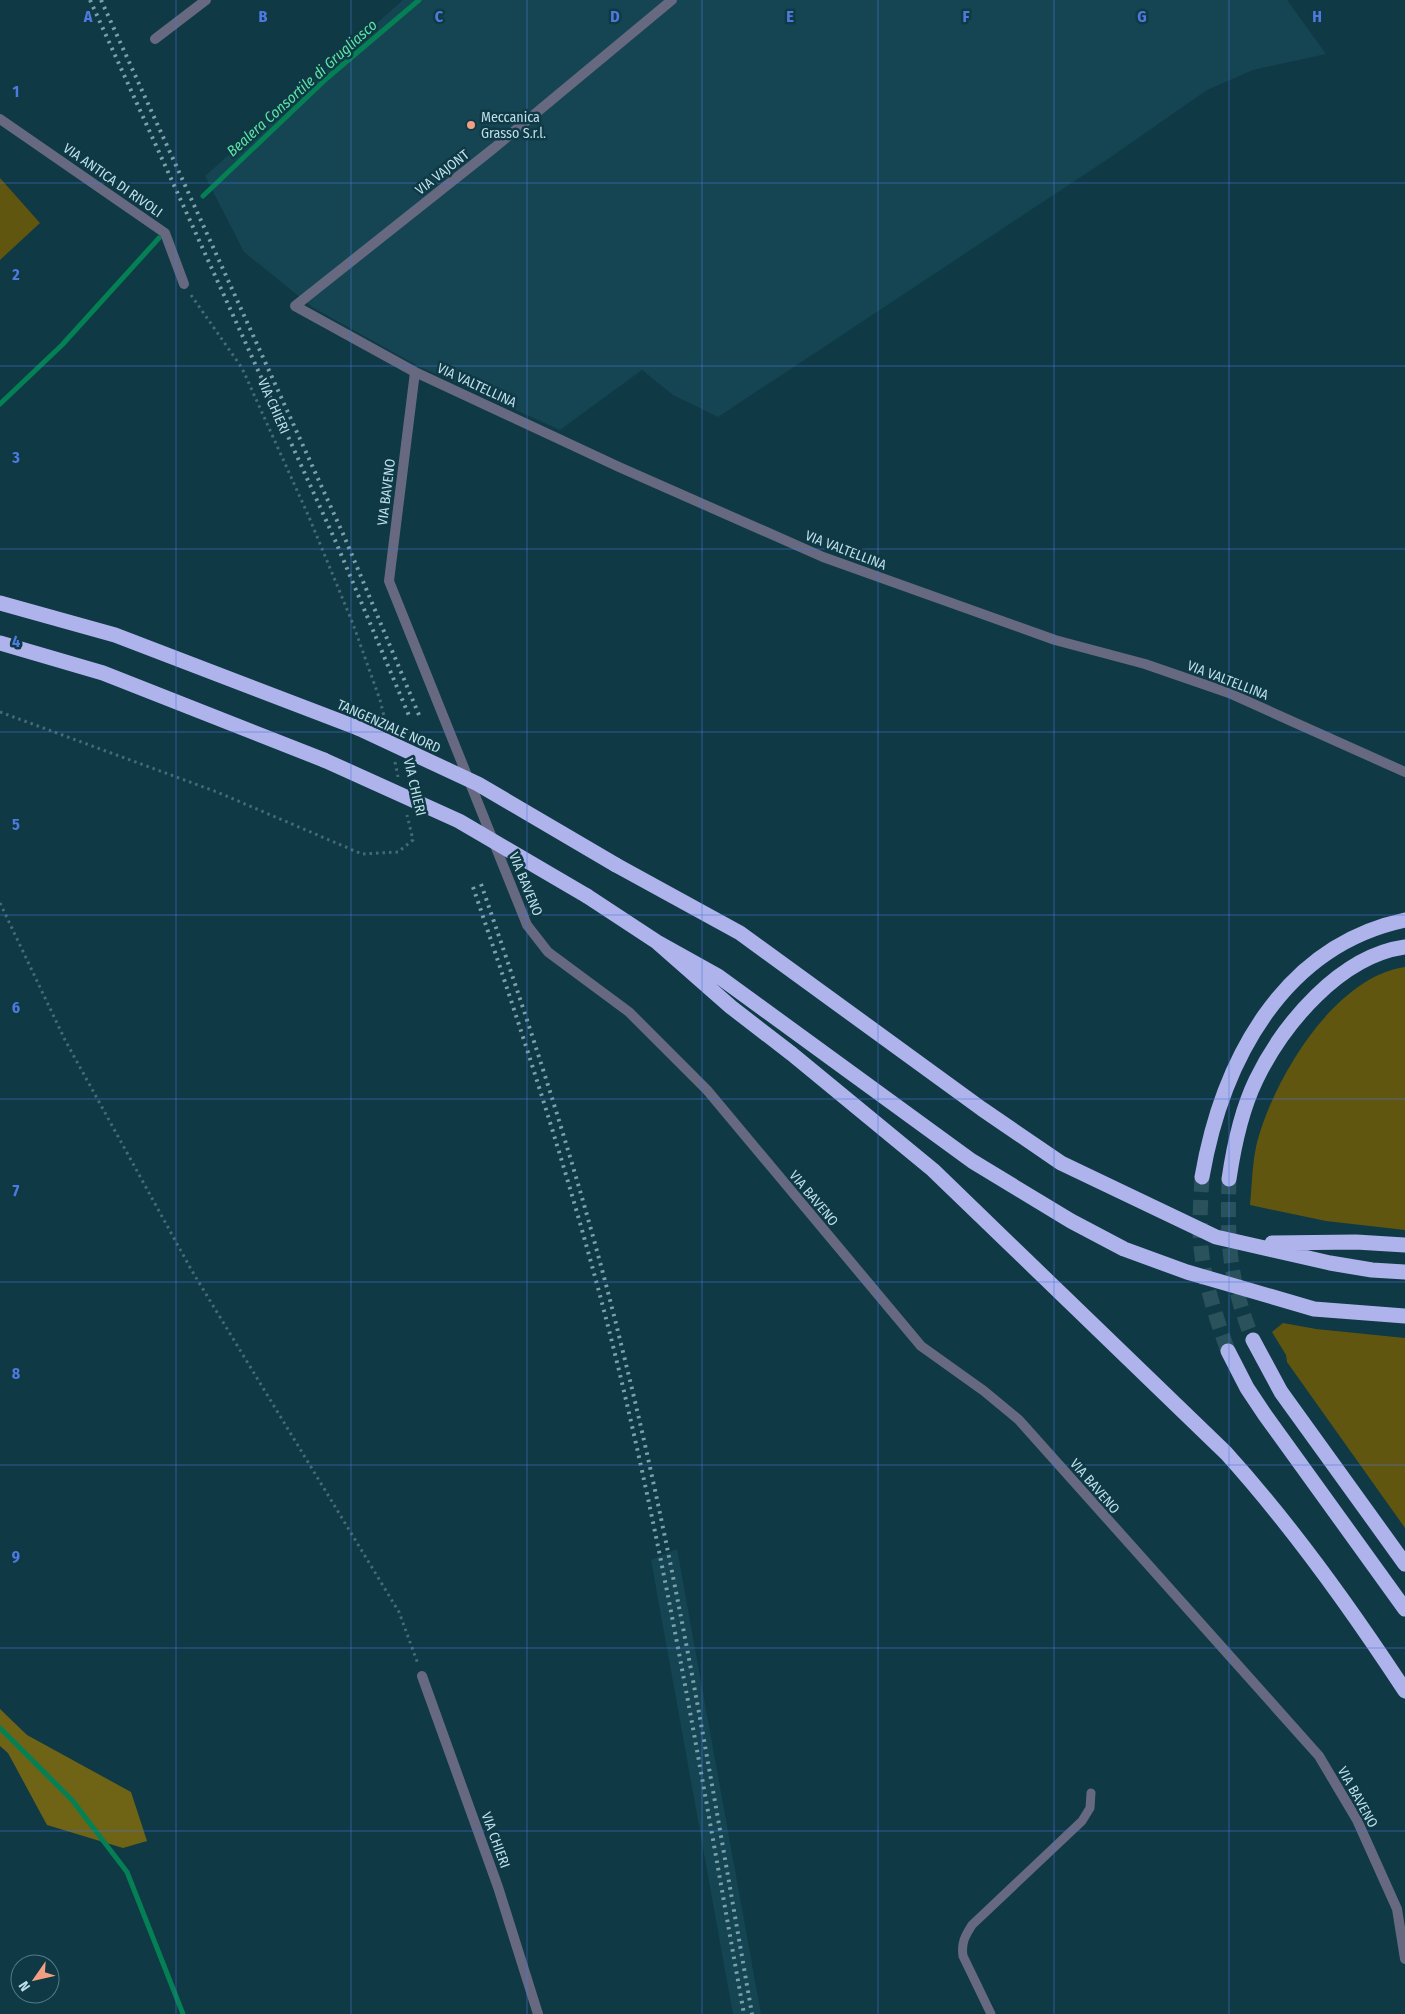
<svg xmlns="http://www.w3.org/2000/svg" width="1405" height="2014" viewBox="0 0 1405 2014" font-family="'Fira Sans Condensed',sans-serif">
<style>
.built{fill:#154552}
.green{fill:#61560f}
.forest{fill:#6f6416}
.lines{fill:none;stroke-linecap:round;stroke-linejoin:round}
.stream{stroke:#048054;stroke-width:5}
.highway-tunnel{stroke:#29525d;stroke-width:15;stroke-dasharray:15 8;stroke-linecap:butt}
.path{stroke:#446b77;stroke-width:3;stroke-dasharray:2.5 4;stroke-linecap:butt}
.lane{stroke:#676981;stroke-width:9}
.street{stroke:#676981;stroke-width:10}
.highway{stroke:#aeb3ec;stroke-width:15}
.rail{stroke:#7aa0ab;stroke-width:4;stroke-dasharray:2.5 5;stroke-linecap:butt}
.highway-bridge{stroke:#aeb3ec;stroke-width:15}
.grid{fill:none;stroke:#4d7ade;stroke-width:1;stroke-opacity:0.55}
.poi-dot{fill:#f39f82;stroke:#0f3944;stroke-width:2}
.labels{text-anchor:middle;stroke-width:5;stroke-linejoin:round;paint-order:stroke}
.poi-label{font-size:14px;fill:#bcdfeb;stroke:#0f3944;text-anchor:start}
.street-label{font-size:14px;fill:#bcdfeb;stroke:#0f3944}
.water-label{font-size:15px;font-style:italic;fill:#5de3a5;stroke:#0f3944}
.grid-label{font-size:16px;text-anchor:middle;font-weight:bold;fill:#4d7ade;stroke:#0f3944;stroke-width:5;stroke-linejoin:round;paint-order:stroke}
</style>
<rect width="100%" height="100%" fill="#0f3944"/>
<path class="built" d="M403,0H1287L1326,54L1253,70L1207,90L1108,159L718,417L673,395L642,370L560,430L418,366L312,307L244,252L205,176Z
M677,1549L761,2014H733L651,1560Z"/>
<path class="green" d="M0,178L40,223L0,260Z
M1405,967V1230L1326,1221L1250,1205C1252,1186 1252,1166 1256,1147C1271,1083 1333,977 1405,967Z
M1283,1323L1316,1329L1405,1338V1528L1287,1362L1286,1355L1272,1332Z"/>
<path class="forest" d="M0,1709L27,1735L131,1792L147,1841L123,1848L47,1825L8,1753L0,1746Z"/>
<g class="lines">
<path class="stream" d="M203,196L326,79L419,0
M0,404L62,345L159,238
M0,1728L72,1800L127,1872L183,2014"/>
<path class="highway-tunnel" d="M1202,1177C1201,1194 1200,1211 1200,1227C1200,1270 1214,1312 1228,1351
M1229,1179C1227,1242 1229,1281 1253,1340"/>
<path class="path" d="M191,295L242,368L309,517L353,624L380,700L386,724
M0,712L217,792L362,854L398,852L413,840L407,815
M395,762L398,777
M0,903L65,1040L192,1271L399,1612L418,1664"/>
<path class="lane" d="M991,2014L963,1956C961,1943 965,1936 972,1925L1082,1821L1090,1808L1091,1793"/>
<path class="street" d="M672,0L494,148L295,306L415,372L619,467L823,557L1055,640L1145,664L1229,693L1405,772
M155,39L206,0
M0,119L165,233L184,284
M415,372L389,581L527,925L548,952L629,1012L707,1090L921,1346L984,1391L1019,1420L1319,1756L1357,1820L1397,1909L1405,1959
M422,1676L498,1887L538,2014"/>
<path class="highway" d="M0,603L115,635L358,728
M0,643L103,673L324,760
M616,865L740,933L982,1109L1061,1163L1216,1237L1330,1263L1372,1270L1405,1272
M587,896L657,942L718,976L972,1161L1071,1221L1124,1249L1187,1272L1314,1309L1405,1316
M657,942L731,1007L792,1054L933,1170L1226,1453C1293,1527 1350,1607 1405,1691
M1202,1177C1222,1062 1282,946 1405,920
M1229,1179C1234,1145 1241,1111 1256,1080C1283,1024 1340,956 1405,947
M1272,1243L1356,1242L1405,1245
M1253,1340L1281,1392L1405,1564
M1228,1351L1247,1388L1265,1415L1405,1609"/>
<path class="rail" d="M90,0L335,540L410,718
M101,0L344,536L419,715
M481,884C534,1037 584,1191 622,1348C677,1568 713,1792 752,2014
M473,887C525,1040 575,1193 614,1350C668,1569 704,1792 744,2014"/>
<path class="highway-bridge" d="M358,728L478,784L616,865
M324,760L459,821L587,896"/>
</g>
<path class="grid" d="M176,0V2014M351,0V2014M527,0V2014M702,0V2014M878,0V2014M1054,0V2014M1229,0V2014M0,183H1405M0,366H1405M0,549H1405M0,732H1405M0,915H1405M0,1099H1405M0,1282H1405M0,1465H1405M0,1648H1405M0,1831H1405"/>
<circle class="poi-dot" cx="471" cy="125" r="5"/>
<g class="labels">
<g class="poi-label">
<text x="481" y="122">Meccanica<tspan x="481" dy="16">Grasso S.r.l.</tspan></text>
</g>
<g class="street-label">
<text transform="translate(442 172) rotate(-38)" y="5">VIA VAJONT</text>
<text transform="translate(113 180) rotate(35)" y="5">VIA ANTICA DI RIVOLI</text>
<text transform="translate(477 385) rotate(25)" y="5">VIA VALTELLINA</text>
<text transform="translate(274 406) rotate(66)" y="5">VIA CHIERI</text>
<text transform="translate(386 492) rotate(-83)" y="5">VIA BAVENO</text>
<text transform="translate(846 550) rotate(21)" y="5">VIA VALTELLINA</text>
<text transform="translate(1228 680) rotate(21)" y="5">VIA VALTELLINA</text>
<text transform="translate(389 726) rotate(24)" y="5">TANGENZIALE NORD</text>
<text transform="translate(415 787) rotate(77)" y="5">VIA CHIERI</text>
<text transform="translate(526 884) rotate(68)" y="5">VIA BAVENO</text>
<text transform="translate(814 1198) rotate(50)" y="5">VIA BAVENO</text>
<text transform="translate(1095 1486) rotate(49)" y="5">VIA BAVENO</text>
<text transform="translate(1358 1797) rotate(61)" y="5">VIA BAVENO</text>
<text transform="translate(496 1840) rotate(70)" y="5">VIA CHIERI</text>
</g>
<g class="water-label">
<text transform="translate(302 88) rotate(-42)" y="5">Bealera Consortile di Grugliasco</text>
</g>
</g>
<g class="grid-label">
<text x="88" y="22">A</text>
<text x="263" y="22">B</text>
<text x="439" y="22">C</text>
<text x="615" y="22">D</text>
<text x="790" y="22">E</text>
<text x="966" y="22">F</text>
<text x="1142" y="22">G</text>
<text x="1317" y="22">H</text>
<text x="16" y="97">1</text>
<text x="16" y="280">2</text>
<text x="16" y="463">3</text>
<text x="16" y="647">4</text>
<text x="16" y="830">5</text>
<text x="16" y="1013">6</text>
<text x="16" y="1196">7</text>
<text x="16" y="1379">8</text>
<text x="16" y="1562">9</text>
</g>
<g transform="translate(35 1979) rotate(236)"><circle r="24" fill="#0f3944" stroke="#547b87"/>
<path d="M0-4L9 19L0 12L-9 19Z" fill="#f39f82"/>
<text y="-8" font-size="14" font-weight="bold" text-anchor="middle" fill="#bcdfeb">N</text>
</g>
</svg>
